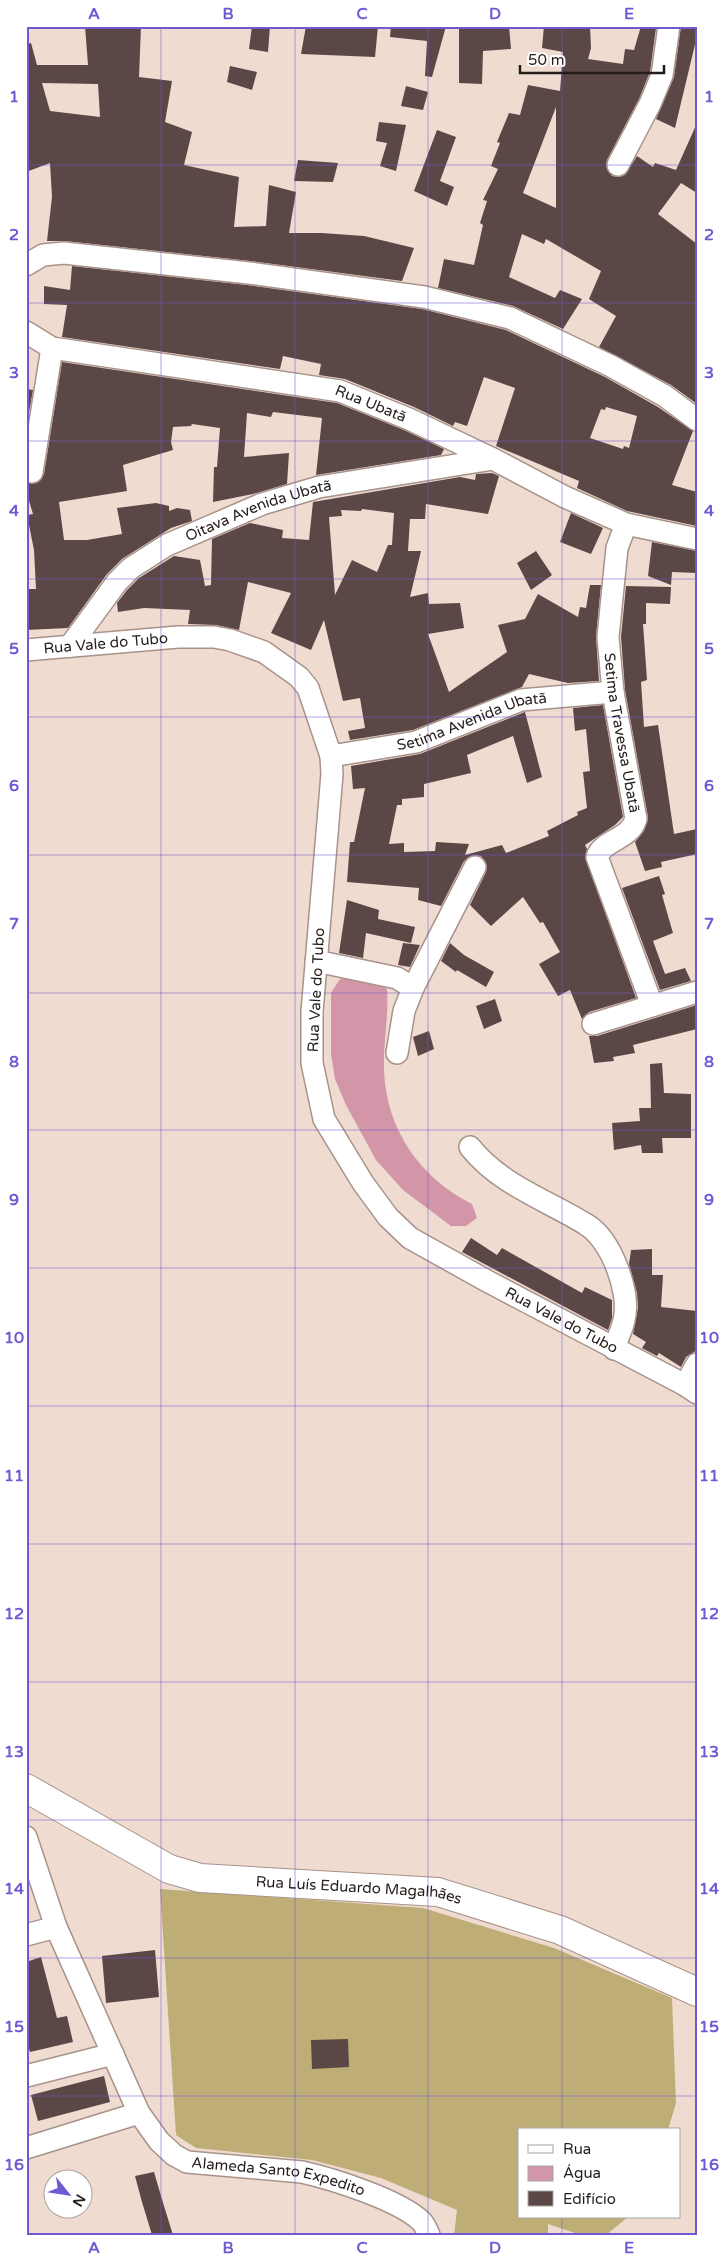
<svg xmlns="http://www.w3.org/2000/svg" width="723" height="2261" viewBox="0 0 723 2261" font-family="'Varela Round',sans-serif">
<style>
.forest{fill:#beae76}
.water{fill:#d296a8}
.building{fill:#5b4746;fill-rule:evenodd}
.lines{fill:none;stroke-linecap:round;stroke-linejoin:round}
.street-casing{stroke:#a7938a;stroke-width:24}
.secondary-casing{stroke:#a7938a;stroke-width:30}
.street{stroke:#fff;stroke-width:21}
.secondary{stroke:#fff;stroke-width:28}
.grid{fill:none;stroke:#7159d3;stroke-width:1;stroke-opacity:0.55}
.labels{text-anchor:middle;stroke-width:5;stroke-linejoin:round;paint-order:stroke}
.street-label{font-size:15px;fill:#251d1a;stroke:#fff}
.neatline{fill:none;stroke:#7159d3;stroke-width:2}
.grid-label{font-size:16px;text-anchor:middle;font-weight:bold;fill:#7159d3}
</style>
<rect width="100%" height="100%" fill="#f0dbd1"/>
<path class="forest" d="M160,1889L423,1908L554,1948L672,1998L676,2103L668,2130H519V2217H628L606,2235H581L548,2224V2235H454L457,2210L381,2178L312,2160L196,2148L176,2135Z"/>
<path class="water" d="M359,975L377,982L387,989C389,1016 383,1043 384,1070C386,1129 420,1178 472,1204L477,1218L466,1226H451L403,1190L376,1160L346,1105L335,1079L331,1054V993L340,979Z"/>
<path class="building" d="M85,26H141L139,77L172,81L165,122L192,132L184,165L239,177L234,227L266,226L269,185L296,192L289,233H322L364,236L414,248L402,281L250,261L65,241H47L52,197L50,163L26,172V44L31,43L37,65H88ZM42,83L98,84L100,117L50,111Z
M252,26H270L268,52L249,49Z
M306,26H378L375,57L301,54Z
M391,26H446L432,77L425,76L427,41L390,37Z
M459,26H509L511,49L483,51L482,84L459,83Z
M544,26H590L591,48L588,59L623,64L625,49L634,50L641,26L656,28L650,72L639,99L607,160L606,166L612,176L619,177L625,175L637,156L653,167L655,163L676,170L697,123V193L681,183L658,214L697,244V404L671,385L599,347L616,316L589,299L601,271L546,239L544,244L522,234L509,277L555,298L560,290L582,299L563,329L513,306L438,288L444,259L474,265L483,225L480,223L487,201L483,200L498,169L491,166L500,143L497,142L509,113L520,115L528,85L560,91L563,52L542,48ZM556,107V208L523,193Z
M681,26H697V36L675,128L656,119L674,77Z
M230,66L257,72L252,90L227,82Z
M406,86L428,92L423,110L401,106Z
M379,122L406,125L396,171L380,166L387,143L376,141Z
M437,130L456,137L440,181L454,187L447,206L414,191Z
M298,160L338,163L333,182L294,181Z
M72,266L247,285L422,309L506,330L605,377L658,407L693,431L672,485L697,492V526L627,511L577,488L579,481L496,446L515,388L484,377L467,426L455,422L453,426L414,407L345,379L319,375L321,364L283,356L280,369L62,337L67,305L44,304V286L70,290ZM606,407L637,416L629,448L624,446L623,449L590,438L601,409L605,410Z
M62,362L337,403L404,430L444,449L441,455L316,475L322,418L273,412L271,417L247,413L244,457L289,453L287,484L253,494L213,502L214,467H217L220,428L192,424L191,426L173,427L171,442L173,450L123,465L127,491L59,502L64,540H87L122,534L117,508L156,503L169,506V511L177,508L190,510L192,521L171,528L122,559L107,574L68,628L26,630V589H36L34,550L27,515L33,514L26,491V483H37L44,474Z
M26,389L33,390L26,429Z
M492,473L499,476L488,514L426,504L425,519H410L408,551H421L410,597L428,593L429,604L460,603L464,628L428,634L449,692L507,652L498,625L525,619L538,594L578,617L580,607L586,608L590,585H601L596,636L599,681L568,683L529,674L522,687L413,730L350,740L348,731L365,728L360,698L343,701L324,620L311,650L271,633L291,593L248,582L239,630L216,625L188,624L190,610L144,608L118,612L117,603L127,590L139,578L174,556L200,560L205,586L211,585L212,539L250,523L283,530L282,538L309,540L313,502L460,477L475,480L476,474ZM362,509L394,513L392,545H388L377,572L352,560L335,595L329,517L342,516L341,510L361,511Z
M571,513L603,528L591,554L560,542Z
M652,542L697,551V573L672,572L671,585L648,576Z
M536,551L552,575L531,590L517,563Z
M626,586L671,587L670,604L646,603V624H643L647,680L641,682L644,727L658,725L674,834L697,829V854L661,862L662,867L645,871L635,842L644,831L648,817L625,690L621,637Z
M603,705L623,817L615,825L585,845L587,849L585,857L636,998L589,1012L582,1019L570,990L558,996L539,964L560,952L543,922L540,923L523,897L491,926L470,905L486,872L487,866L481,856L474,855L464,861L441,906L418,900L419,888L347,882L350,842H354L365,788L353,789L351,766L420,754L525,712L542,777L527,783L513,736L467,755L471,773L424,784V797L402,799V805H397L389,844L404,843V852L435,851L436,842L469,844L465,855L502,845L506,853L549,836L547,831L578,815L577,812L587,808L583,772L590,771L586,729L575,731L573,708Z
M659,876L665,894L662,895L673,933L653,941L665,974L685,968L691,981L660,990L622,888Z
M347,900L379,910L378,919L415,927L411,943L366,933L363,958L339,953Z
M403,943L420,945L410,967L398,965Z
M450,943L464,955L494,972L486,987L457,970L456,972L441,961Z
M495,999L502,1021L484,1029L476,1006Z
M697,1005V1029L633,1045L635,1053L613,1057L614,1061L594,1063L589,1036H597Z
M429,1031L434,1049L418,1056L413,1037Z
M662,1063L664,1093L691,1094V1138H662L663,1153H642L641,1145L614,1150L612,1123L640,1121L639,1108H651L650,1064Z
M471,1238L497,1255L502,1248L582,1293L585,1287L612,1300V1318L608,1330L462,1252Z
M652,1249V1275H663L661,1307L697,1311V1350L686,1357L681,1367L659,1353L657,1356L642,1348L646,1342L633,1334L638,1308L637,1293L629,1264L631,1250Z
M155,1950L159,1997L106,2003L102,1956Z
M41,1957L57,2018L67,2016L73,2042L30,2052L26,2039V1962Z
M348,2039L349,2067L312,2069L311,2040Z
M104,2076L110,2102L38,2121L31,2095Z
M154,2172L164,2206L173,2235H152L142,2202L135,2176Z"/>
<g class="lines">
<defs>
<g id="street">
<path d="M618,165L650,104L662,75L669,26"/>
<path d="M26,265L43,255L64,253L249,273L424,297L510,318L611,366L665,396L697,420"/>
<path id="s1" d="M26,332L52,348L340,391L409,419L493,459L565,497L626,524L697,539"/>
<path d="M32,472L52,348"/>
<path id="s2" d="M626,524L617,548L608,637L613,692L636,819C630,840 602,840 597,857L652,1005"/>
<path id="s3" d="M70,646L117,582L131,568L167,545L262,504L319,487L493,459"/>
<path id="s4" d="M26,650L178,637H214L230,640L264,652L299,677L308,688L331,756L332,774L312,1012V1063L324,1119L363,1183L388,1217L410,1238L487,1281L685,1385L697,1393"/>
<path id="s5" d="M331,756L416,742L521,700L613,692"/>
<path d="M316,961L397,978L413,988"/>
<path d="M593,1024L697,992"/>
<path d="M397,1053L404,1011L413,988L475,867"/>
<path d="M470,1147C500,1185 547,1200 587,1225C611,1240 631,1292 624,1320C622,1330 617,1339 614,1349"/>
<path d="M685,1385L697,1364"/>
<path id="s6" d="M26,1837L56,1927L139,2113L159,2141L174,2155L187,2162L302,2172C333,2179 399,2200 421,2221C425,2225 427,2230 429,2235"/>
<path d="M26,1935L56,1927"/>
<path d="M26,2076L113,2054"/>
<path d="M26,2148L139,2113"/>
</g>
<g id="secondary">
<path id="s7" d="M26,1788L169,1869L200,1878L438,1892L560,1930L697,1992"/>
</g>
</defs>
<use href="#street" class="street-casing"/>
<use href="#secondary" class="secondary-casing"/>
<use href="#street" class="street"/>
<use href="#secondary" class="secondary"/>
</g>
<path class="grid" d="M161,26V2235M295,26V2235M428,26V2235M562,26V2130M26,165H697M26,303H697M26,441H697M26,579H697M26,717H697M26,855H697M26,993H697M26,1130H697M26,1268H697M26,1406H697M26,1544H697M26,1682H697M26,1820H697M26,1958H697M26,2096H697M562,2217V2235"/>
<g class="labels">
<g class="street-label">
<text dy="5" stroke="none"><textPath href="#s1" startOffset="355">Rua Ubatã</textPath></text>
<text dy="5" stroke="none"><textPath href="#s3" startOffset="240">Oitava Avenida Ubatã</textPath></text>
<text dy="5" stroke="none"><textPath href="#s4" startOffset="80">Rua Vale do Tubo</textPath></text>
<text dy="5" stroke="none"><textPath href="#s5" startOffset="146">Setima Avenida Ubatã</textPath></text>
<text dy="5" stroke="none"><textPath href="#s2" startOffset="212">Setima Travessa Ubatã</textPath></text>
<text transform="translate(316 990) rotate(-87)" y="5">Rua Vale do Tubo</text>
<text dy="5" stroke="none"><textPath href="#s4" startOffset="1055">Rua Vale do Tubo</textPath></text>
<text dy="5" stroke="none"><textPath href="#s7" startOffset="356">Rua Luís Eduardo Magalhães</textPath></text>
<text dy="5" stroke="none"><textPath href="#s6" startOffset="461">Alameda Santo Expedito</textPath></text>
</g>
</g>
<rect width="723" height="2261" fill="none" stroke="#ffffff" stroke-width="55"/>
<rect x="518" y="2128" width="162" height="90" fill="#ffffff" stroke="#a8a5a3"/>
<rect x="528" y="2145" width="25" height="8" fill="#ffffff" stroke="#a8a5a3"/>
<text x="563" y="2154" font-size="15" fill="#251d1a">Rua</text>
<rect x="528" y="2166" width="25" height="15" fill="#d296a8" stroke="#a8a5a3"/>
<text x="563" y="2178" font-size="15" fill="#251d1a">Água</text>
<rect x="528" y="2191" width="25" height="15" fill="#5b4746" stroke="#a8a5a3"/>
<text x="563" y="2204" font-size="15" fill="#251d1a">Edifício</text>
<g transform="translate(68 2194) rotate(120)"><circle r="24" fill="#ffffff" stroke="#a8a5a3"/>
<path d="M0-4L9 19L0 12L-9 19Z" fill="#7159d3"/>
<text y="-8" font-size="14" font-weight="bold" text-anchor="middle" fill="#251d1a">N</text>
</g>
<path d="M520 65v8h144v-8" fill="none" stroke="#251d1a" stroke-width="2.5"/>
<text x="528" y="65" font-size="15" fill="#251d1a" stroke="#ffffff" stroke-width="4" paint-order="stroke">50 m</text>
<rect x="28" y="28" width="668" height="2206" class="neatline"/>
<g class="grid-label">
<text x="94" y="19">A</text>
<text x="228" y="19">B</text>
<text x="362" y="19">C</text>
<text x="495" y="19">D</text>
<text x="629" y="19">E</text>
<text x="14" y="102">1</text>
<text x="709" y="102">1</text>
<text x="14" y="240">2</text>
<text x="709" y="240">2</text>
<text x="14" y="378">3</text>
<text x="709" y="378">3</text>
<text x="14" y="516">4</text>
<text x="709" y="516">4</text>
<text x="14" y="654">5</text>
<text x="709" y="654">5</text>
<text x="14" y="791">6</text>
<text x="709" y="791">6</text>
<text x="14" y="929">7</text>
<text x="709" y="929">7</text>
<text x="14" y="1067">8</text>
<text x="709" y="1067">8</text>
<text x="14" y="1205">9</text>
<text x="709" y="1205">9</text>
<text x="14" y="1343">10</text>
<text x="709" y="1343">10</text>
<text x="14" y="1481">11</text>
<text x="709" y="1481">11</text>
<text x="14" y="1619">12</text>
<text x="709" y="1619">12</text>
<text x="14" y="1757">13</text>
<text x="709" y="1757">13</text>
<text x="14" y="1894">14</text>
<text x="709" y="1894">14</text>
<text x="14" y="2032">15</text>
<text x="709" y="2032">15</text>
<text x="14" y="2170">16</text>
<text x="709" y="2170">16</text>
<text x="94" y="2253">A</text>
<text x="228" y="2253">B</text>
<text x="362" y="2253">C</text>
<text x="495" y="2253">D</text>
<text x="629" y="2253">E</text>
</g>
</svg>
